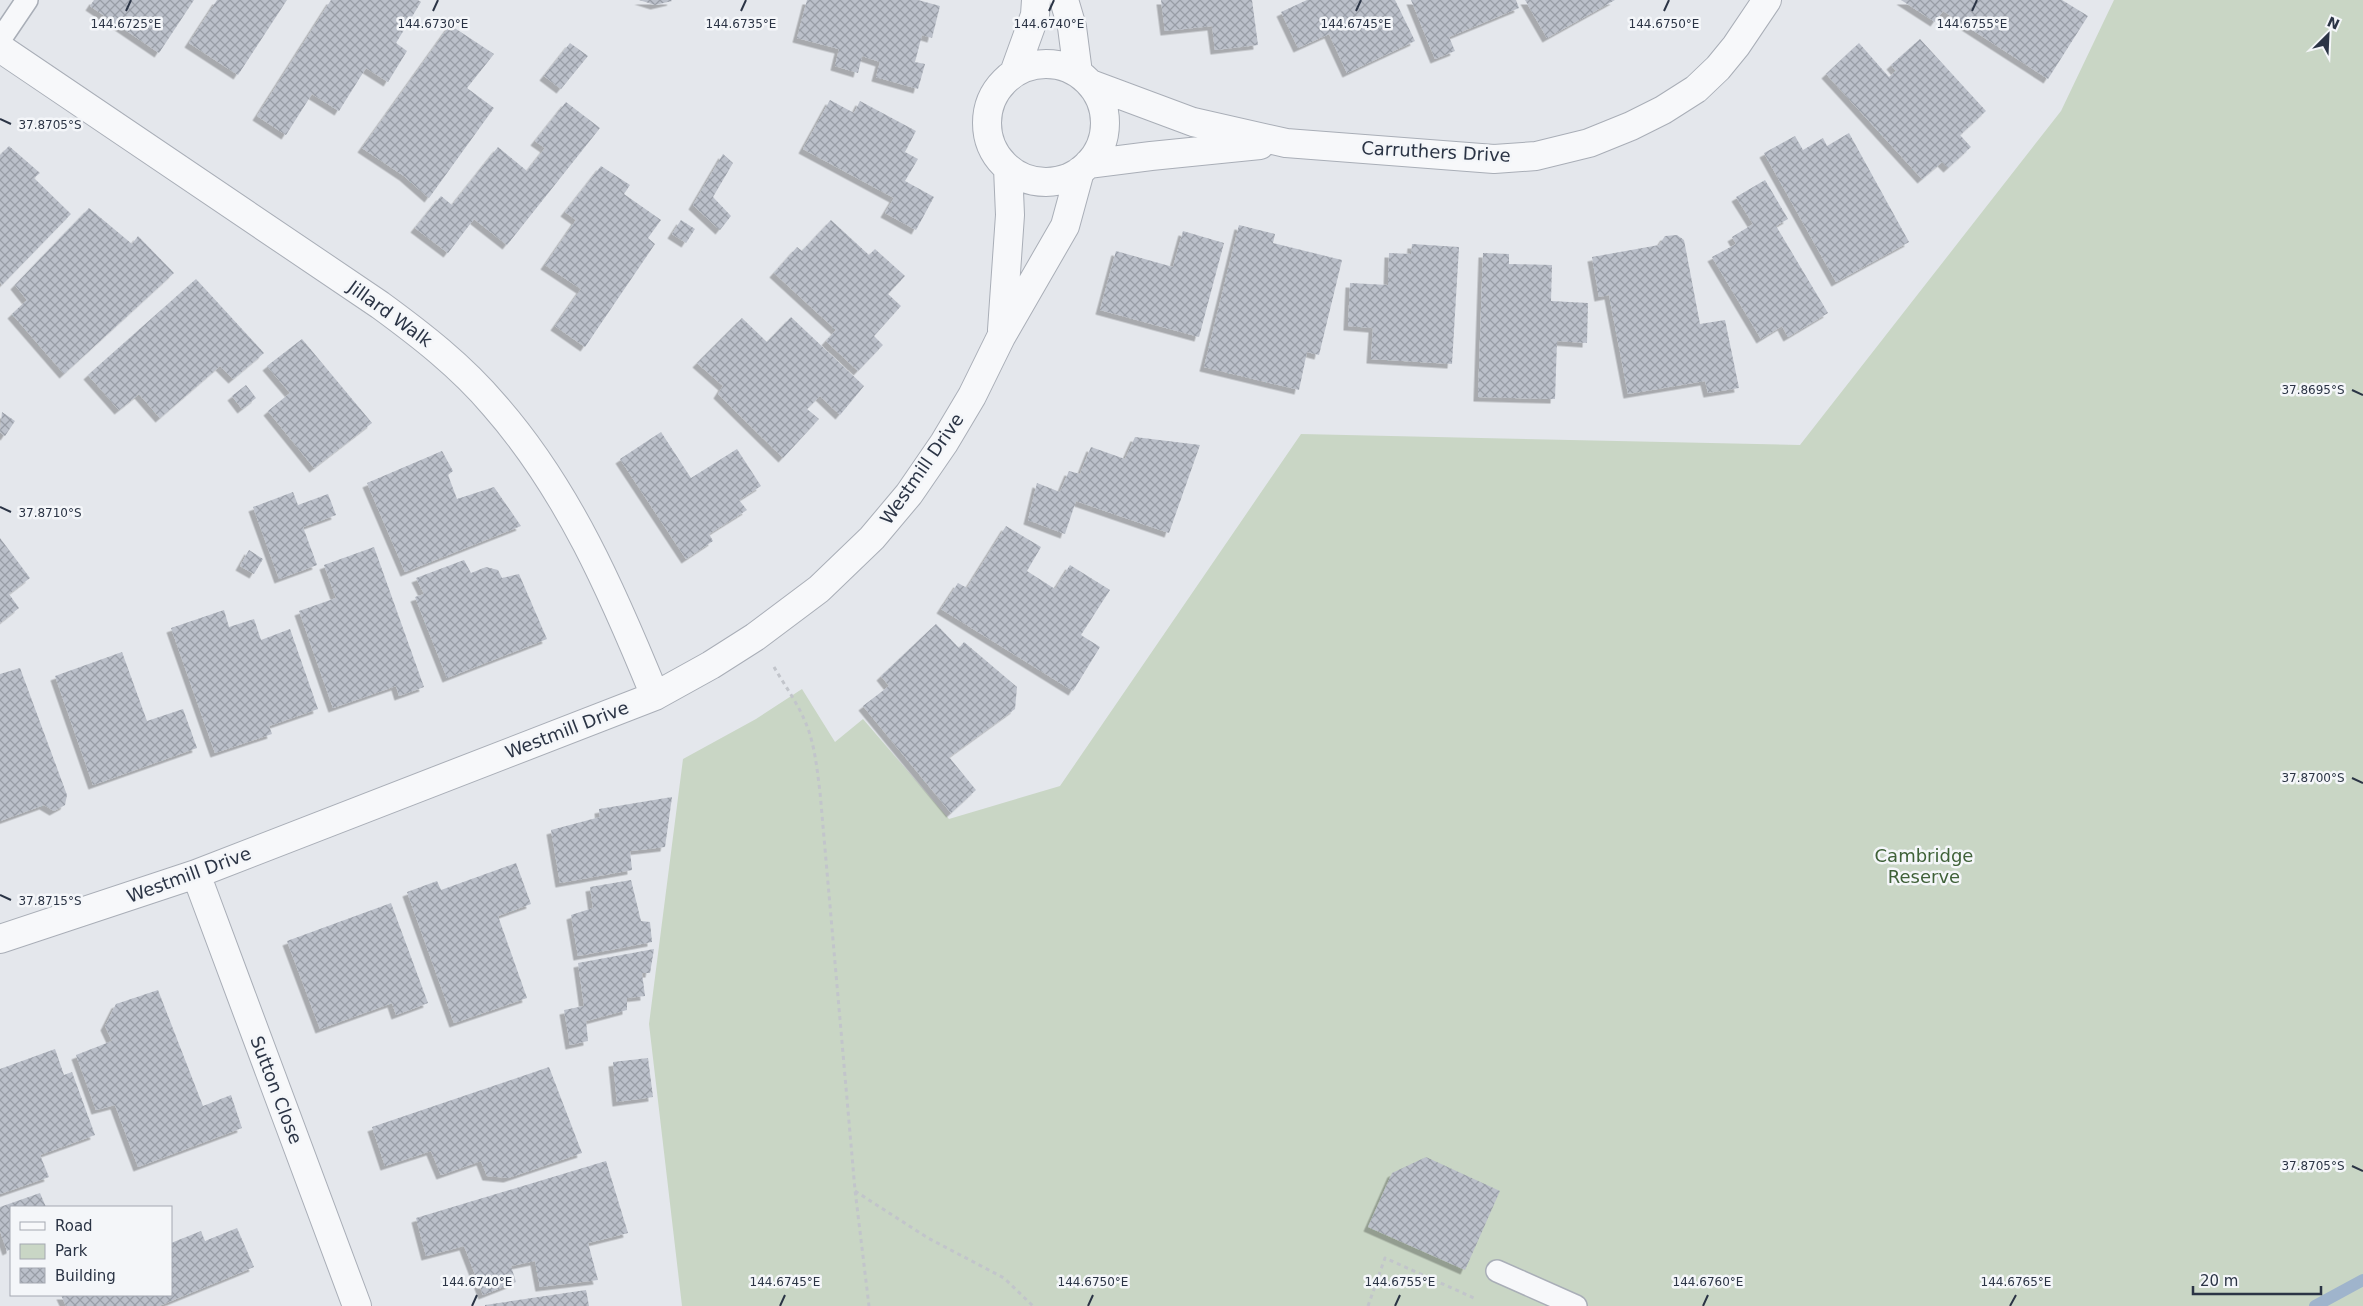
<svg xmlns="http://www.w3.org/2000/svg" width="2363" height="1306" viewBox="0 0 2363 1306" font-family="'DejaVu Sans',sans-serif">
<style>
.park{fill:#c9d6c5}
.lines{fill:none;stroke-linecap:round;stroke-linejoin:round}
.stream{stroke:#9fb4cc;stroke-width:12}
.building{fill:url(#building-cross-hatch);filter:url(#shadow)}
.lane-casing{stroke:#a9aeb7;stroke-width:24}
.street-casing{stroke:#a9aeb7;stroke-width:30}
.path{stroke:#c2c5cb;stroke-width:3;stroke-dasharray:4 4;stroke-linecap:butt}
.lane{stroke:#f7f8fa;stroke-width:21}
.street{stroke:#f7f8fa;stroke-width:28}
.ticks{fill:none;stroke:#2b3445;stroke-width:2}
.labels{text-anchor:middle;stroke-width:5;stroke-linejoin:round;paint-order:stroke}
.street-label{font-size:18px;fill:#2b3445;stroke:#f4f6f9}
.park-label{font-size:18px;fill:#3f6138;stroke:#f4f6f9}
.ticks-label{font-size:12px;text-anchor:middle;fill:#2b3445;stroke:#f4f6f9;stroke-width:5;stroke-linejoin:round;paint-order:stroke}
</style>
<defs>
<pattern id="building-cross-hatch" width="8" height="8" patternUnits="userSpaceOnUse" patternTransform="scale(1.25)"><rect width="8" height="8" fill="#bbc0ca"/><path d="M0 0l8 8M0 8l8-8" fill="none" stroke="#989da6"/></pattern>
<filter id="shadow"><feDropShadow dx="-4.5" dy="4.5" stdDeviation="0" flood-color="#0004"/></filter>
</defs>
<rect width="100%" height="100%" fill="#e4e7ec"/>
<path class="park" d="M2114,0H2363V1306H682L649,1024L683,759L756,719L802,689L835,742L863,719L949,819L1060,786L1301,434L1800,445L2061,111Z"/>
<g class="lines">
<path class="stream" d="M2315,1306L2363,1280"/>
</g>
<path class="building" d="M94,0H194L159,53L90,6Z
M217,0H287L238,75L189,43Z
M331,0H418L421,2L396,43L407,51L388,82L366,68L339,111L312,94L286,135L257,116Z
M639,0H671L672,1L655,5Z
M807,0H918L940,6L932,38L922,35L915,62L925,64L918,89L876,77L880,62L862,56L858,73L835,66L839,49L797,38Z
M1161,0H1252L1258,45L1215,50L1212,26L1165,31Z
M1307,0H1395L1415,41L1347,73L1329,34L1298,48L1281,12Z
M1411,0H1516L1519,8L1449,37L1455,51L1435,59Z
M1525,0H1615L1547,38Z
M1901,0H2062L2088,16L2048,79L1943,11L1935,22Z
M450,25L494,54L467,88L494,108L429,198L404,176L362,148Z
M1920,39L1986,111L1960,135L1971,147L1948,168L1942,162L1922,179L1826,74L1859,43L1889,77L1896,71L1891,65Z
M570,43L588,56L561,89L544,76Z
M830,100L854,113L860,101L916,131L905,152L918,159L905,181L934,197L916,230L885,213L894,198L803,149Z
M566,102L600,128L507,245L474,219L448,253L415,228L441,196L452,205L498,147L527,171L545,148L535,141Z
M1849,133L1909,242L1836,282L1764,153L1795,136L1803,150L1823,138L1827,146Z
M9,146L40,173L34,178L71,214L2,285L0,282V155Z
M723,154L733,163L713,197L731,216L720,230L693,205Z
M601,166L630,185L624,194L661,220L648,238L655,244L585,347L555,326L581,289L545,265L576,220L565,212Z
M1765,180L1788,219L1776,226L1828,313L1788,337L1782,326L1761,339L1712,257L1736,244L1732,237L1753,224L1736,197Z
M89,208L132,244L138,236L174,273L64,374L12,314L27,300L15,285Z
M681,220L695,229L686,243L672,234Z
M831,220L869,255L875,249L905,276L888,294L901,306L874,336L883,345L858,371L826,341L836,330L774,273L797,247L802,251Z
M1239,225L1275,234L1273,243L1342,260L1319,355L1307,352L1299,390L1204,367Z
M1183,231L1224,243L1199,337L1100,310L1116,251L1173,267Z
M1677,235L1684,240L1700,324L1725,320L1739,388L1708,393L1705,381L1628,394L1609,295L1599,297L1592,257L1659,245L1665,236Z
M1412,244L1459,247L1452,364L1371,359L1373,328L1348,326L1350,283L1388,285L1389,253L1411,254Z
M1483,253L1509,254V264L1552,265L1551,301L1588,303L1587,343L1557,341L1555,399L1478,397Z
M196,279L264,353L233,379L220,366L160,418L139,394L119,410L88,375Z
M791,317L864,386L840,415L820,396L807,409L819,419L783,458L718,394L723,386L697,363L742,318L767,342Z
M302,339L372,423L314,468L268,411L290,393L267,366Z
M246,385L256,398L242,409L232,396Z
M2,412L15,421L5,436L0,432Z
M661,432L691,478L737,449L761,486L739,500L747,510L709,534L713,541L686,559L620,459Z
M1135,437L1200,445L1169,533L1076,501L1065,534L1028,520L1037,483L1060,492L1069,471L1080,474L1091,447L1125,459Z
M442,451L453,471L448,475L457,499L494,487L521,526L405,572L367,483Z
M293,492L298,505L328,494L336,515L303,527L317,565L279,579L253,507Z
M1006,526L1041,547L1027,571L1055,589L1070,565L1110,590L1081,635L1100,647L1073,691L941,609L958,583L967,588Z
M0,538L30,578L9,594L19,608L0,623Z
M374,547L424,687L399,696L396,686L333,708L299,611L336,598L324,565Z
M249,550L263,559L254,574L240,566Z
M464,560L471,573L486,567L498,570L502,578L519,574L547,639L447,678L415,597L424,594L416,578Z
M224,610L229,627L254,619L261,640L290,629L318,709L269,726L272,734L215,753L171,628Z
M936,624L959,648L964,642L1017,687L1015,709L949,757L976,790L951,813L863,706L889,686L881,676Z
M122,652L147,721L183,709L197,748L93,785L55,676Z
M20,668L67,795L65,805L54,811L44,805L0,821V674Z
M672,797L665,847L630,851L632,870L560,883L551,830L600,817L599,809Z
M516,863L531,904L498,916L527,998L454,1023L407,892L437,881L441,890Z
M631,880L641,921L650,922L652,942L578,956L571,915L593,908L590,887Z
M391,903L428,1003L396,1015L392,1003L320,1029L287,941Z
M654,949L650,973H642L645,996L627,998V1010L586,1021L588,1041L570,1045L564,1010L584,1006L578,963Z
M158,990L203,1106L231,1095L242,1128L138,1167L115,1105L96,1110L76,1055L112,1041L105,1026L116,1004Z
M55,1049L64,1075L72,1072L95,1135L40,1155L49,1177L0,1194V1069Z
M648,1058L653,1097L617,1102L613,1062Z
M549,1067L582,1153L508,1178L487,1176L481,1161L441,1175L431,1151L385,1166L372,1127Z
M1426,1157L1500,1191L1465,1270L1368,1227L1392,1173Z
M606,1161L628,1233L588,1243L598,1280L540,1287L535,1261L511,1266L516,1282L483,1295L464,1246L426,1256L416,1218Z
M40,1193L46,1207H11V1249L7,1251L0,1231V1207Z
M237,1228L254,1267L159,1306H66L61,1295H171V1243L201,1231L205,1241Z
M586,1290L589,1306H485V1305Z"/>
<g class="lines">
<defs>
<path id="lane" d="M0,40L27,0
M1497,1271L1576,1306"/>
<path id="street" d="M1064,0L1072,27L1078,73
M0,48L380,305C421,335 461,366 494,405C568,489 613,593 655,696
M987 123a59 59 0 1 1 118 0a59 59 0 1 1-118 0Z
M1014,73L1035,15L1036,0
M1091,84L1193,122L1286,143L1494,159L1536,156L1589,143L1631,126L1663,110L1696,89L1718,68L1736,46L1767,0
M1088,164L1151,156L1260,145
M1002,330L1010,215L1008,168
M196,874L357,1306
M0,939L196,874L655,696L711,665L755,637L819,589L872,538L909,494L944,443L972,396L1001,337L1065,226L1080,171"/>
</defs>
<use href="#lane" class="lane-casing"/>
<use href="#street" class="street-casing"/>
<path class="path" d="M774,667C785,686 799,705 807,726C815,747 817,769 820,792L855,1190L869,1306
M855,1191L928,1238L1004,1278L1033,1306
M1368,1306L1385,1258L1474,1298"/>
<use href="#lane" class="lane"/>
<use href="#street" class="street"/>
</g>
<path class="ticks" d="M126,11L131,0M433,11L438,0M741,11L746,0M1049,11L1054,0M1356,11L1361,0M1664,11L1669,0M1972,11L1977,0M0,119L11,124M2352,390L2363,395M0,507L11,512M2352,778L2363,783M0,895L11,900M2352,1166L2363,1171M472,1306L477,1295M780,1306L785,1295M1088,1306L1093,1295M1395,1306L1400,1295M1703,1306L1708,1295M2010,1306L2016,1295"/>
<g class="labels">
<g class="street-label">
<text transform="translate(1436 152) rotate(3)" y="6">Carruthers Drive</text>
<text transform="translate(390 314) rotate(36)" y="6">Jillard Walk</text>
<text transform="translate(922 469) rotate(-55)" y="6">Westmill Drive</text>
<text transform="translate(567 730) rotate(-21)" y="6">Westmill Drive</text>
<text transform="translate(189 875) rotate(-20)" y="6">Westmill Drive</text>
<text transform="translate(276 1090) rotate(69)" y="6">Sutton Close</text>
</g>
<g class="park-label">
<text x="1924" y="862">Cambridge<tspan x="1924" dy="21">Reserve</tspan></text>
</g>
</g>
<g class="ticks-label">
<text x="126" y="28">144.6725°E</text>
<text x="433" y="28">144.6730°E</text>
<text x="741" y="28">144.6735°E</text>
<text x="1049" y="28">144.6740°E</text>
<text x="1356" y="28">144.6745°E</text>
<text x="1664" y="28">144.6750°E</text>
<text x="1972" y="28">144.6755°E</text>
<text x="50" y="129">37.8705°S</text>
<text x="2313" y="394">37.8695°S</text>
<text x="50" y="517">37.8710°S</text>
<text x="2313" y="782">37.8700°S</text>
<text x="50" y="905">37.8715°S</text>
<text x="2313" y="1170">37.8705°S</text>
<text x="477" y="1286">144.6740°E</text>
<text x="785" y="1286">144.6745°E</text>
<text x="1093" y="1286">144.6750°E</text>
<text x="1400" y="1286">144.6755°E</text>
<text x="1708" y="1286">144.6760°E</text>
<text x="2016" y="1286">144.6765°E</text>
</g>
<rect x="10" y="1206" width="162" height="90" fill="#f4f6f9" stroke="#a4a8b1"/>
<rect x="20" y="1222" width="25" height="8" fill="#f7f8fa" stroke="#a4a8b1"/>
<text x="55" y="1231" font-size="15" fill="#2b3445">Road</text>
<rect x="20" y="1244" width="25" height="15" fill="#c9d6c5" stroke="#a4a8b1"/>
<text x="55" y="1256" font-size="15" fill="#2b3445">Park</text>
<rect x="20" y="1268" width="25" height="15" fill="url(#building-cross-hatch)" stroke="#a4a8b1"/>
<text x="55" y="1281" font-size="15" fill="#2b3445">Building</text>
<g transform="translate(2328 35) rotate(24)" stroke="#f4f6f9" stroke-width="4" paint-order="stroke">
<path d="M0-4L9 19L0 12L-9 19Z" fill="#2b3445"/>
<text y="-8" font-size="14" font-weight="bold" text-anchor="middle" fill="#2b3445">N</text>
</g>
<path d="M2193 1286v8h128v-8" fill="none" stroke="#2b3445" stroke-width="2.5"/>
<text x="2200" y="1286" font-size="15" fill="#2b3445" stroke="#f4f6f9" stroke-width="4" paint-order="stroke">20 m</text>
</svg>
